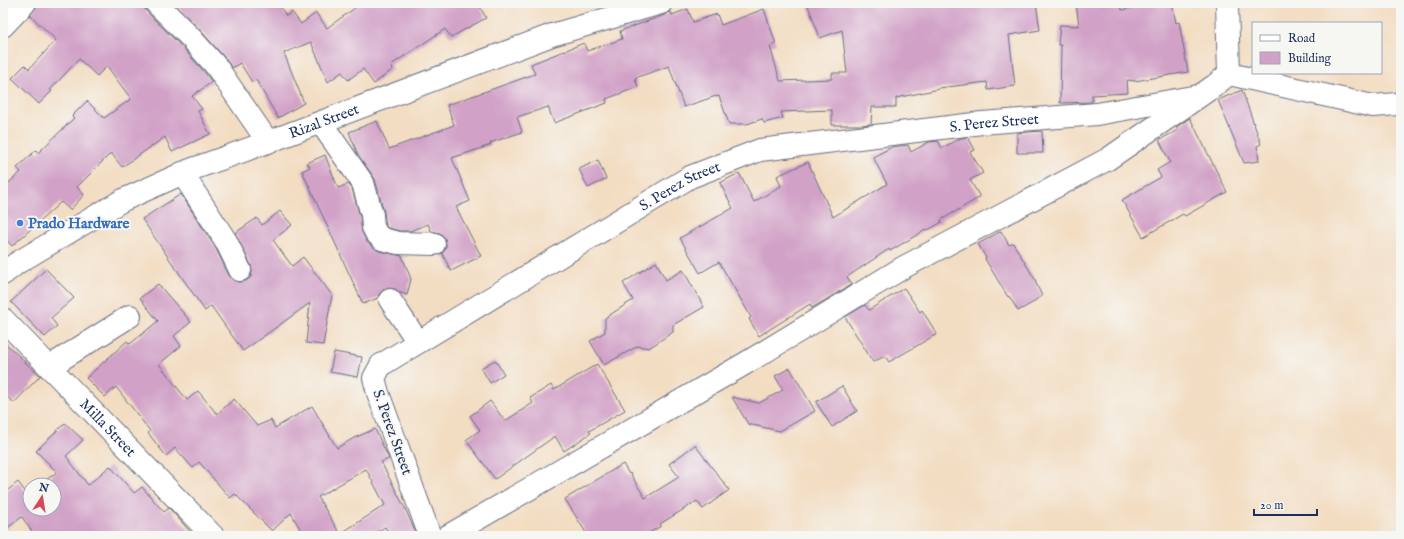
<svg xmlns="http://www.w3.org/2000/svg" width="1404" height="539" viewBox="0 0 1404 539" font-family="'IM FELL English',serif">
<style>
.building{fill:#d1a1c7;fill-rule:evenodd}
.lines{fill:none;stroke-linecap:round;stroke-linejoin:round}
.street-casing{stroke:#676c81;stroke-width:24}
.secondary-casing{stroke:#676c81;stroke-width:24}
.street{stroke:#fff;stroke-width:22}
.secondary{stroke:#fff;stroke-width:22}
.shop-dot{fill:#3f7fe0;stroke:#f6f6f2;stroke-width:1.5}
.labels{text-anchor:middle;stroke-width:4;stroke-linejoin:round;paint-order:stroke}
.street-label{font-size:15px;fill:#1b2f5e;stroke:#f6f6f2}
.shop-label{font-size:15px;font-weight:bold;fill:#366cbe;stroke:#f6f6f2;text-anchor:start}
</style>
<rect width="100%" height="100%" fill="#f6f6f2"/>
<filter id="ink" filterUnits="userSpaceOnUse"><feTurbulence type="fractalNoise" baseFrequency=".025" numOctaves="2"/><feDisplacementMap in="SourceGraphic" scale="8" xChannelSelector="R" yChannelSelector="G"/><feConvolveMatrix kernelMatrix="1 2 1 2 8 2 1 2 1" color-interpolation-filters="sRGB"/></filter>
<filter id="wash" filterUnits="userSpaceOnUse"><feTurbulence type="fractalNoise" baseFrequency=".012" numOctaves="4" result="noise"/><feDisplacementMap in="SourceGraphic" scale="16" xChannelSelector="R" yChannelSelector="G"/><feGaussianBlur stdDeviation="0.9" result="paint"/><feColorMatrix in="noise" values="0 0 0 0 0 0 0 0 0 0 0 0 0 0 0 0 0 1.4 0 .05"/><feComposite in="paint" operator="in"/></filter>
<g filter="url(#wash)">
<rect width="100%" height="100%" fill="#f3ddc2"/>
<g id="blocks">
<path class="building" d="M37,3H144V7L147,12L182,47L206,74L212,82L192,96L202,109L198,111L210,134L172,152L165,137L122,167L111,153L77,187L84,195L70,210L61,202L12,246L3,236V188L21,172L17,168L36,150L38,153L74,118L72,116L87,101L104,118L131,99L107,66L97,76L79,59L50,90L52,91L39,104L12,78L25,65L29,69L56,40L30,15L37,6Z
M174,3H278L286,16L292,12L301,24L316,13L327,28L362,3H478L486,18L451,37L445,29L391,65L393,69L374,84L363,69L348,80L342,72L328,82L311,42L284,53L304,103L278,118L256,80L252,82L240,63L232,68L225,58L200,30Z
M807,3H1036L1040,30L1009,35L1015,86L988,90L987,82L939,88V89L896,98V107H872L871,124L861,125H832V110L781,112L783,118L764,123L762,119L747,124H729L719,96L716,97V96L684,107L669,66L635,78L638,87L606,99L607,103L554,123L548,107L517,117L522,132L490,143L491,145L452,158L470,201L456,207L481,256L451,271L442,253L445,250L446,245L445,238L440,233L431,231L428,224L410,231H400L388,228L386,226L384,212L375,179L358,155L349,132L377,121L389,149L454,125L447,105L535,74L531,64L584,43L587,51L622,39L620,31L665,15L670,11L672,15L688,9L693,22L717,14L721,25L764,9L776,44L770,46L780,81L832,79V73H847L842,30L820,38Z
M1076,3H1120L1122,10L1158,3H1172L1176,23L1179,22L1188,72L1135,81L1127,80L1128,93L1092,95V102L1060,103L1061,45H1058L1060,25L1079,26Z
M1242,90L1261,144L1257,146L1259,161L1244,163L1218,100Z
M1190,118L1227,192L1185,216L1183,214L1143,237L1122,200L1161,177L1157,170L1170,162L1159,140L1178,130L1176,127Z
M1042,131L1043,153H1017V133Z
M968,137L975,150L970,152L983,173L970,180L980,197L941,220L942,222L928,230L927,229L890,251L889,249L847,277L852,284L812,308L810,304L759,336L749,319L751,317L719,262L700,273L680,238L733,208L720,183L739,173L754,202L781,186L777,176L808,162L833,217L887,184L873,157L892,147L908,145L911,152L929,142L938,141L942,148L961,138Z
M325,155L338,188L348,184L352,188L360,217L362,232L367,242L379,251L402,256L411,279L407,295L401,293L395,289L389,288L383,290L379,294L378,298L363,304L302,171L310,167L307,163Z
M598,160L606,179L588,188L579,169Z
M181,194L215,247L229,275L233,280L239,282L246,281L251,277L252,271L251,265L235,233L257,218L262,225L280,211L292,225L273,240L292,266L303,257L332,295L323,345L306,343L310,303L243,351L211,306L205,311L142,219Z
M1001,231L1009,245L1013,243L1036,281H1035L1042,296L1034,301V302L1018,311L1009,296L1008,297L985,259L986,258L978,244Z
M656,262L666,280L683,270L704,307L673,325V332L649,348L638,346L604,365L590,341L605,332V318L633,300L623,283Z
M46,269L74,298L51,318L57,326L45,337L11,302Z
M158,284L191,322L174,336L181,346L159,364L187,400L198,391L217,414L234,399L257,426L271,420L275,428L312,406L337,448L354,438L375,429L389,459L381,462L405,508L417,536H391L385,527L371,536H304L291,513L272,531L235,494L230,498L199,462L193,468L175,448L166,456L148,433L150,431L116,387L105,397L86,378L127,341L130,344L158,321L140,298ZM366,469L385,505L340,534L318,497Z
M904,288L920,312L922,310L937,334L889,362L885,356L873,362L845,317L865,305L869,310Z
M3,341L40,376L14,403L3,393Z
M334,352L362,357L358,377L330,372Z
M495,360L504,374L490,383L481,368Z
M597,364L625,410L589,431L591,433L564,451L555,436L495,479L466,440L480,430L470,416L490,401L505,421L533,403L530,398L551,385L554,390Z
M790,368L815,411L780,431L748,424L732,397L759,403L783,390L775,376Z
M842,386L857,411L832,427L816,402Z
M65,423L83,440L66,456L88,485L110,466L134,493L142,487L164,512L169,508L194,536H35L22,517L3,531V494L18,482L27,494L30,492V509H54V485H39L57,472L36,451Z
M695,445L729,490L703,509L697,501L660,524L661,526L644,536H588L565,499L623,464L629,474L630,473L645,498L679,477L669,464Z"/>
</g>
</g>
<g filter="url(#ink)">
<use href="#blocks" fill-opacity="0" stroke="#676c81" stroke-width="1"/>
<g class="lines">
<defs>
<g id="street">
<path d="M156,3L191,38L216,66L268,142"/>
<path d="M1227,3L1229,74"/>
<path d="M3,26L25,3"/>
<path d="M1229,74L1373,106L1397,104L1401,103"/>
<path d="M321,123L363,183L372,215L373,227L376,233L382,239L398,243L434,244"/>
<path d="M182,173L226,241L240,270"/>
<path d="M390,300L418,342"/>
<path id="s1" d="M3,319L213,536"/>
<path d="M49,367L130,316"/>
<path id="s2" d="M430,536L378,393L374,378L381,365L690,177L760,150L982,123L1097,114L1198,96"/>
<path d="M448,536L746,363L904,267L1108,159L1214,86L1229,74"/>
</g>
<g id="secondary">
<path id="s3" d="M3,274L17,263L123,200L190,170L268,142L552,35L661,3"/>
</g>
</defs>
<use href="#street" class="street-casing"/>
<use href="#secondary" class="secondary-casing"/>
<use href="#street" class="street"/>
<use href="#secondary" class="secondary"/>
</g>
</g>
<circle class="shop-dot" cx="20" cy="223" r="4"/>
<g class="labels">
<g class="street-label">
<text dy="5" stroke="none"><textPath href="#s3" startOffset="357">Rizal Street</textPath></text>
<text dy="5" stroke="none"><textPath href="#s2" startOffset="855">S. Perez Street</textPath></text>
<text dy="5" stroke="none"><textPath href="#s2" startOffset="531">S. Perez Street</textPath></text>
<text dy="5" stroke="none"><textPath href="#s1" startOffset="151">Milla Street</textPath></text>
<text transform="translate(393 432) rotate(70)" y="5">S. Perez Street</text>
</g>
<g class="shop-label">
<text x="28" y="228">Prado Hardware</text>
</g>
</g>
<rect width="1404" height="539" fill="none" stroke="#f6f6f2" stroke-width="16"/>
<rect x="1252" y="22" width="130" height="52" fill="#f6f6f2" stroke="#9ea6b7"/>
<rect x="1260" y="35" width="20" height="6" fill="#ffffff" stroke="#9ea6b7"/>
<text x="1288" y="42" font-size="12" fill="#1b2f5e">Road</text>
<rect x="1260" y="52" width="20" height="12" fill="#d1a1c7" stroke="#9ea6b7"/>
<text x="1288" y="62" font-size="12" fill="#1b2f5e">Building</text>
<g transform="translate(42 497) rotate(12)"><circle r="19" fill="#f6f6f2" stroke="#9ea6b7"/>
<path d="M0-3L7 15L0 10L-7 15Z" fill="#d1495b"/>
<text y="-6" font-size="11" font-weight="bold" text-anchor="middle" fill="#1b2f5e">N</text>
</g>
<path d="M1254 509v6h63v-6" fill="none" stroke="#1b2f5e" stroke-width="2"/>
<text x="1260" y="509" font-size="12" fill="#1b2f5e" stroke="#f6f6f2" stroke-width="3" paint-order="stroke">20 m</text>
</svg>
